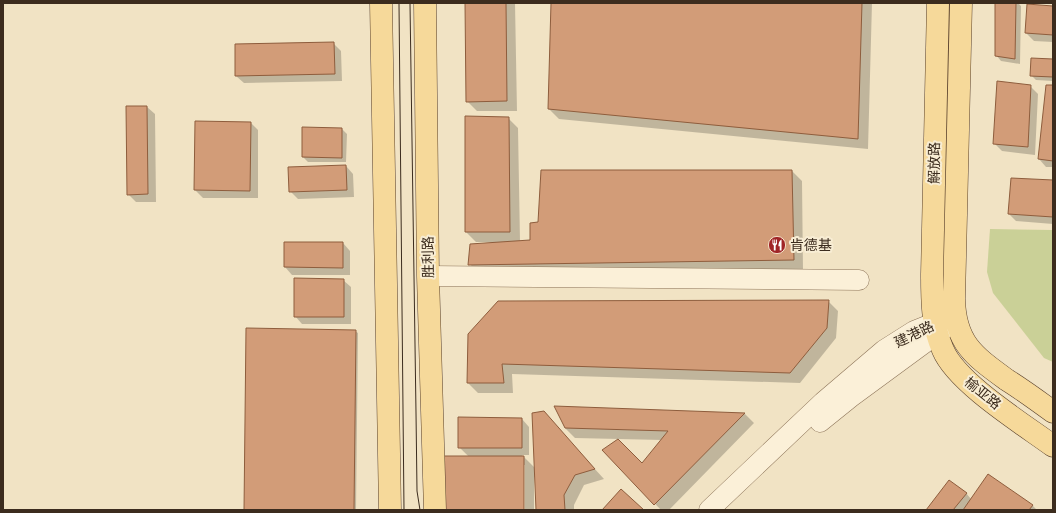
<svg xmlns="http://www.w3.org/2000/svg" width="1056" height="513" viewBox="0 0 1056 513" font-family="Spectral,'Noto Sans SC',serif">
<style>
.green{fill:#cad097}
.shadow{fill:#0003}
.building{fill:#d29c78;stroke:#8e5d3d}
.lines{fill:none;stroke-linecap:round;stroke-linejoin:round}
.minor-casing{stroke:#8d7459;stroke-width:21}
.major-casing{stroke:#5b422d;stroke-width:23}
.minor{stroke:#fbf0d8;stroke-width:20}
.major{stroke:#f6d99a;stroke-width:22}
.tram{stroke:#3c2c1e;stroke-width:1}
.labels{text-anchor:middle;stroke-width:4;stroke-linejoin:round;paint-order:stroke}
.street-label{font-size:14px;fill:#3c2c1e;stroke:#f8edd4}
.poi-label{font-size:14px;fill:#3c2c1e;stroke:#f8edd4;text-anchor:start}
</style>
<rect width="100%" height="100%" fill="#f1e3c4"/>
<path class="green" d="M990,229L1053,230V362L1044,358L993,293L987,272Z"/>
<path class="shadow" d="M466,3H515L517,111H477L467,101Z
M552,3H872L868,149L559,119L549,109Z
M996,3H1018L1021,6L1020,64L1001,61L996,55Z
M1028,5L1053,7V42L1034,41L1026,33Z
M333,43L341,51L342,81L244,83L236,76Z
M1053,60V81L1036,80L1031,75Z
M1030,86L1038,94L1035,155L1002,151L994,143Z
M1053,86V167H1046L1039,159Z
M147,107L155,114L156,202H136L128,194Z
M508,118L518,128L520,241H530L792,171L802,181L803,270L479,274L470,264L491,243L490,242H476L466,232Z
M251,123L258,130V198H203L195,190Z
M342,129L347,134L346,162H308L303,157Z
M346,166L353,174L354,197L298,199L290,191Z
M1053,181V224L1016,221L1009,214Z
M285,243H343L350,251V275H292L285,267Z
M343,280L351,287V324H302L295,316Z
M828,301L838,311L836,338L800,383L512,374L513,393H478L468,383L469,334Z
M355,331L358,333L356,510H245Z
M556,407L745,414L754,423L669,510H661L604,450L642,465L662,440L575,438L565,428Z
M522,419L529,427V455H522L535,468L553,423L604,479L584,485L574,505V510H537L536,477H534V510H525V465H523V510L459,447Z
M966,493L971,499L1032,505L1037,510H927Z"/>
<path class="building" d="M465,3H506L507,101L466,102Z
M551,3H862L858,139L548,109Z
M995,3H1016L1015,59L995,56Z
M1027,4L1053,6V35L1025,33Z
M334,42L335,74L235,76V44Z
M1031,58L1053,59V77L1030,76Z
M997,81L1031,85L1028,147L993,144Z
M1046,85H1053V161L1038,159Z
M126,106H147L148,194L127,195Z
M465,116L509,117L510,232H465Z
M195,121L251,122L250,191L194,190Z
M302,127L342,128V158L302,157Z
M346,165L347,190L289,192L288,167Z
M541,170H792L794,260L468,265L470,244L530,240V223L538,222Z
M1011,178L1053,180V217L1008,214Z
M284,242H343V268L284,267Z
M294,278L344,279V317H294Z
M829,300L827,328L790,373L502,364L504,383H467L468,334L498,301Z
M246,328L356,330L354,510H244Z
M554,406L745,413L654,505L602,450L618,439L642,463L668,431L565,428Z
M544,411L595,469L575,475L564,495L565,510H536L532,413Z
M458,417L522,418V448H458Z
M440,456H524V510H437Z
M988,474L1033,505L1029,510H963Z
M949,480L967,493L953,510H926Z
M621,489L644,510H602Z"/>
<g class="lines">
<defs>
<path id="minor" d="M428,276L859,280
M820,422L851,397L949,325
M709,510L823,402L884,350L914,331L934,323L951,321"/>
<path id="major" d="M381,3L390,510
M425,3L428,276L435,510
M938,3L932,275C932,300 932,326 943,350C957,383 1023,424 1053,446
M961,3L954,299C955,343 974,356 1007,380C1023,390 1038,401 1053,412"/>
</defs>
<use href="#minor" class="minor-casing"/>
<use href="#major" class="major-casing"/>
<use href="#minor" class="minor"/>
<use href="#major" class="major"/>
<path class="tram" d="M399,3L404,510
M410,3L416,413L417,491L420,510"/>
</g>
<defs>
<symbol id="restaurant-disc" viewBox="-11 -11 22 22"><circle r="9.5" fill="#a02527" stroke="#f8edd4"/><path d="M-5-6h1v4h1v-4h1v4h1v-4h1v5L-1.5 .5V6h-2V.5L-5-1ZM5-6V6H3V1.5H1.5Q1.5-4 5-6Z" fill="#fff"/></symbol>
</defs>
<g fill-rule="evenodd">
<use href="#restaurant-disc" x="767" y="235" width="20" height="20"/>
</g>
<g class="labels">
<g class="street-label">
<text transform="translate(934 163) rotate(-89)" y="5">解放路</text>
<text transform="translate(428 257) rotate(-91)" y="5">胜利路</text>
<text transform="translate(914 334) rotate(-26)" y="5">建港路</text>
<text transform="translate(983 393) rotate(39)" y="5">榆亚路</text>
</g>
<g class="poi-label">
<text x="790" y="250">肯德基</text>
</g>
</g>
<rect width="1056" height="513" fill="none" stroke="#3c2c1e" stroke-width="8"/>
</svg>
